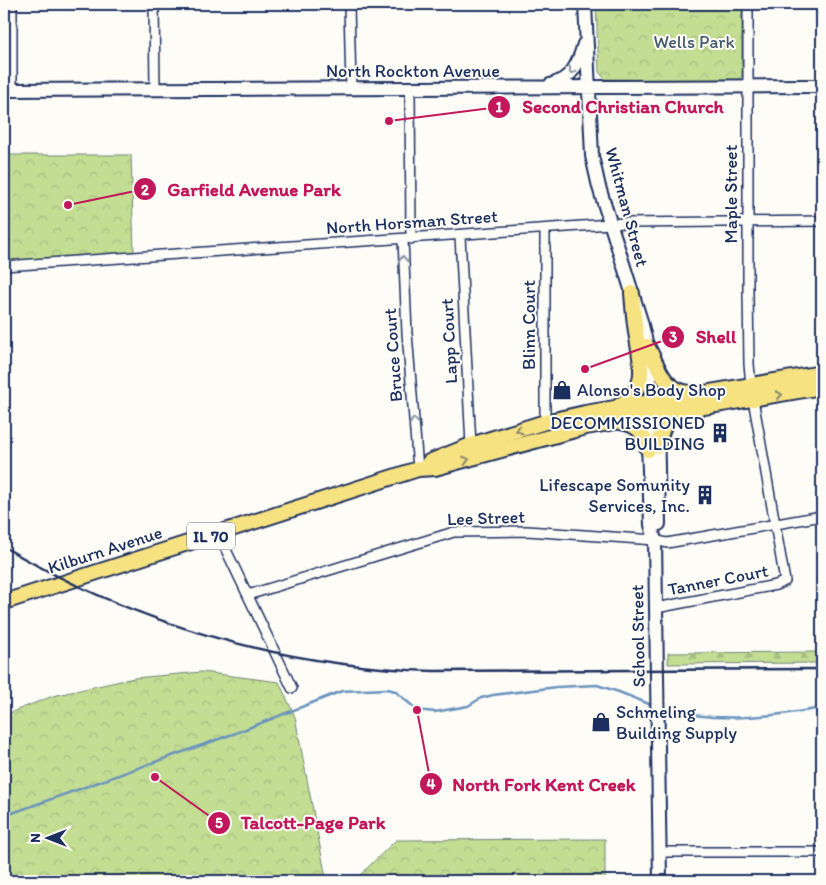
<svg xmlns="http://www.w3.org/2000/svg" width="826" height="885" viewBox="0 0 826 885" font-family="Itim,sans-serif">
<style>
.forest{fill:url(#forest-firs);stroke:#6f8678}
.park{fill:url(#park-crowns);stroke:#6f8678}
.lines{fill:none;stroke-linecap:round;stroke-linejoin:round}
.stream{stroke:#6a93be;stroke-width:2.5}
.street-casing{stroke:#1b2f5e;stroke-width:12}
.secondary-casing{stroke:#1b2f5e;stroke-width:16}
.primary-casing{stroke:#1b2f5e;stroke-width:18}
.street{stroke:#fdfcf7;stroke-width:9}
.secondary{stroke:#fdfcf7;stroke-width:12}
.primary{stroke:#f7e281;stroke-width:14}
.rail{stroke:#1b2f5e;stroke-width:2.5}
.oneway{stroke:#8c96aa}
.oneway2{stroke:#898870}
.labels{text-anchor:middle;stroke-width:4;stroke-linejoin:round;paint-order:stroke}
.shield{fill:#fdfcf7;stroke:#5f6c8c;stroke-width:1}
.shield-label{font-size:16px;font-weight:bold;fill:#1b2f5e}
.park-label{font-size:18px;fill:#455a6b;stroke:#fdfcf7}
.street-label{font-size:18px;fill:#1b2f5e;stroke:#fdfcf7}
.poi-label{font-size:18px;fill:#1b2f5e;stroke:#fdfcf7;text-anchor:start}
.leader{fill:none;stroke:#c2185b;stroke-width:2}
.callout-dot{fill:#c2185b;stroke:#fdfcf7;stroke-width:2}
.mark-label{font-size:15px;text-anchor:middle;font-weight:bold;fill:#fff}
.callout-label{font-size:19px;text-anchor:middle;font-weight:bold;fill:#c2185b;stroke:#fdfcf7;stroke-width:4;stroke-linejoin:round;paint-order:stroke}
</style>
<defs>
<pattern id="forest-firs" width="22" height="20" patternUnits="userSpaceOnUse" patternTransform="scale(1.25)"><rect width="22" height="20" fill="#c3dd93"/><path d="M5 1l3.5 6h-7zM16 11l3.5 6h-7z" fill="#a7be81"/></pattern>
<pattern id="park-crowns" width="20" height="18" patternUnits="userSpaceOnUse" patternTransform="scale(1.25)"><rect width="20" height="18" fill="#c3dd93"/><path d="M2 6a3 3 0 1 1 6 0M12 15a3 3 0 1 1 6 0" fill="none" stroke="#a7be81"/></pattern>
</defs>
<rect width="100%" height="100%" fill="#fdfcf7"/>
<filter id="ink" filterUnits="userSpaceOnUse"><feTurbulence type="fractalNoise" baseFrequency=".02" numOctaves="2"/><feDisplacementMap in="SourceGraphic" scale="10" xChannelSelector="R" yChannelSelector="G"/><feConvolveMatrix kernelMatrix="1 2 1 2 8 2 1 2 1" color-interpolation-filters="sRGB"/></filter>
<g filter="url(#ink)">
<path class="forest" d="M822,652V663L668,664V653Z"/>
<path class="park" d="M596,4H742V76L736,81L605,79L599,72Z
M4,155H131L134,254L4,263Z
M202,672L279,682L295,717L326,878L358,877L396,840L605,839V881H4V715L53,696L134,678Z"/>
<g class="lines">
<path class="stream" d="M661,708C714,724 769,717 822,708
M4,816L233,734L342,691L388,689L395,691L417,710L435,712L468,706L481,698L493,695L557,687L597,685L619,692L654,706"/>
<defs>
<path id="street" d="M12,4V90
M154,4L155,89
M349,4L351,88
M748,4V292L749,364L751,385
M410,89L411,239
M545,229V422
M460,236L471,445
M403,239L407,333L418,469
M4,266L625,223L822,221
M218,533L292,688
M248,595L454,532L527,531L655,540L667,543L822,516
M656,608L776,585L785,581L753,399
M660,852H822"/>
<path id="secondary" d="M585,4L592,156L599,187L641,321L647,346L652,402L647,416L651,525L655,540L660,881
M550,85C572,79 578,65 584,44
M4,90L822,86
M654,407L657,414L659,524"/>
<path id="primary" d="M647,346C659,367 662,389 689,393
M620,405C651,388 640,360 636,332C634,319 633,306 632,293
M620,422C638,424 644,433 648,450
M658,446C661,431 664,419 679,412
M429,462L471,445L545,422L585,413L822,373
M4,602L418,469L435,468L586,427L822,387"/>
</defs>
<use href="#street" class="street-casing"/>
<use href="#secondary" class="secondary-casing"/>
<use href="#primary" class="primary-casing"/>
<use href="#street" class="street"/>
<use href="#secondary" class="secondary"/>
<use href="#primary" class="primary"/>
<path class="rail" d="M4,547C135,624 282,667 434,671L822,669"/>
</g>
<defs><path id="oneway-chevron" d="M-2-3.5L2.5 0L-2 3.5" fill="none" stroke-width="1.6" stroke-linecap="round" stroke-linejoin="round" transform="scale(1.25)"/></defs>
<g class="oneway">
<use href="#oneway-chevron" transform="translate(572 71) rotate(125)"/>
<use href="#oneway-chevron" transform="translate(403 259) rotate(-92)"/>
<use href="#oneway-chevron" transform="translate(414 421) rotate(-95)"/>
</g>
<g class="oneway2">
<use href="#oneway-chevron" transform="translate(779 395) rotate(-10)"/>
<use href="#oneway-chevron" transform="translate(519 430) rotate(163)"/>
<use href="#oneway-chevron" transform="translate(466 460) rotate(-15)"/>
</g>
</g>
<defs>
<symbol id="shop-bare" viewBox="-9 -9 18 18"><path d="M-5-2.5h2.3a2.7 3.5 0 0 1 5.4 0H5L5.5 6h-11ZM-1.5-2.5h3a1.5 2.3 0 0 0-3 0Z" fill="#1b2f5e" stroke="#fdfcf7" stroke-width="2.5" paint-order="stroke"/></symbol>
<symbol id="building-bare" viewBox="-9 -9 18 18"><path d="M-4-6H4V6H1V3H-1V6H-4ZM-2.5-4.3h1.7v1.8h-1.7ZM.8-4.3h1.7v1.8H.8ZM-2.5-1h1.7V.8h-1.7ZM.8-1h1.7V.8H.8Z" fill="#1b2f5e" stroke="#fdfcf7" stroke-width="2.5" paint-order="stroke"/></symbol>
</defs>
<g fill-rule="evenodd">
<use href="#shop-bare" x="548" y="376" width="28" height="28"/>
<use href="#building-bare" x="706" y="419" width="28" height="28"/>
<use href="#building-bare" x="691" y="481" width="28" height="28"/>
<use href="#shop-bare" x="587" y="708" width="28" height="28"/>
</g>
<g class="labels">
<rect class="shield" x="187" y="522.5" width="48" height="27" rx="4"/>
<g class="shield-label">
<text x="211" y="542">IL 70</text>
</g>
<g class="park-label">
<text x="694" y="48">Wells Park</text>
</g>
<g class="street-label">
<text x="413" y="77">North Rockton Avenue</text>
<text transform="translate(731 194) rotate(-90)" y="6">Maple Street</text>
<text transform="translate(627 207) rotate(75)" y="6">Whitman Street</text>
<text transform="translate(412 222) rotate(-4)" y="6">North Horsman Street</text>
<text transform="translate(529 325) rotate(-90)" y="6">Blinn Court</text>
<text transform="translate(449 341) rotate(-93)" y="6">Lapp Court</text>
<text transform="translate(393 355) rotate(-94)" y="6">Bruce Court</text>
<text transform="translate(486 518) rotate(-2)" y="6">Lee Street</text>
<text transform="translate(105 550) rotate(-18)" y="6">Kilburn Avenue</text>
<text transform="translate(718 580) rotate(-11)" y="6">Tanner Court</text>
<text transform="translate(638 636) rotate(-91)" y="6">School Street</text>
</g>
<g class="poi-label">
<text x="577" y="396">Alonso's Body Shop</text>
<text x="705" y="429" text-anchor="end">DECOMMISSIONED<tspan x="705" dy="21">BUILDING</tspan></text>
<text x="690" y="491" text-anchor="end">Lifescape Somunity<tspan x="690" dy="21">Services, Inc.</tspan></text>
<text x="616" y="718">Schmeling<tspan x="616" dy="21">Building Supply</tspan></text>
</g>
</g>
<path class="leader" d="M389 121L499 107M68 205L145 189M585 369L673 337M417 710L431 784M155 777L219 823"/>
<g class="callout-dot">
<circle cx="389" cy="121" r="5"/>
<circle cx="68" cy="205" r="5"/>
<circle cx="585" cy="369" r="5"/>
<circle cx="417" cy="710" r="5"/>
<circle cx="155" cy="777" r="5"/>
<circle cx="499" cy="107" r="12"/>
<circle cx="145" cy="189" r="12"/>
<circle cx="673" cy="337" r="12"/>
<circle cx="431" cy="784" r="12"/>
<circle cx="219" cy="823" r="12"/>
</g>
<g class="mark-label">
<text x="499" y="112">1</text>
<text x="145" y="195">2</text>
<text x="673" y="342">3</text>
<text x="431" y="789">4</text>
<text x="219" y="828">5</text>
</g>
<g class="callout-label">
<text x="623" y="113">Second Christian Church</text>
<text x="254" y="196">Garfield Avenue Park</text>
<text x="716" y="343">Shell</text>
<text x="544" y="791">North Fork Kent Creek</text>
<text x="313" y="829">Talcott-Page Park</text>
</g>
<rect width="826" height="885" fill="none" stroke="#fdfcf7" stroke-width="20"/>
<rect x="10" y="10" width="806" height="865" fill="none" stroke="#1b2f5e" stroke-width="2" filter="url(#ink)"/>
<g transform="translate(48 838) rotate(270)" stroke="#fdfcf7" stroke-width="4" paint-order="stroke">
<path d="M0-4L9 19L0 12L-9 19Z" fill="#1b2f5e"/>
<text y="-8" font-size="14" font-weight="bold" text-anchor="middle" fill="#1b2f5e">N</text>
</g>
</svg>
